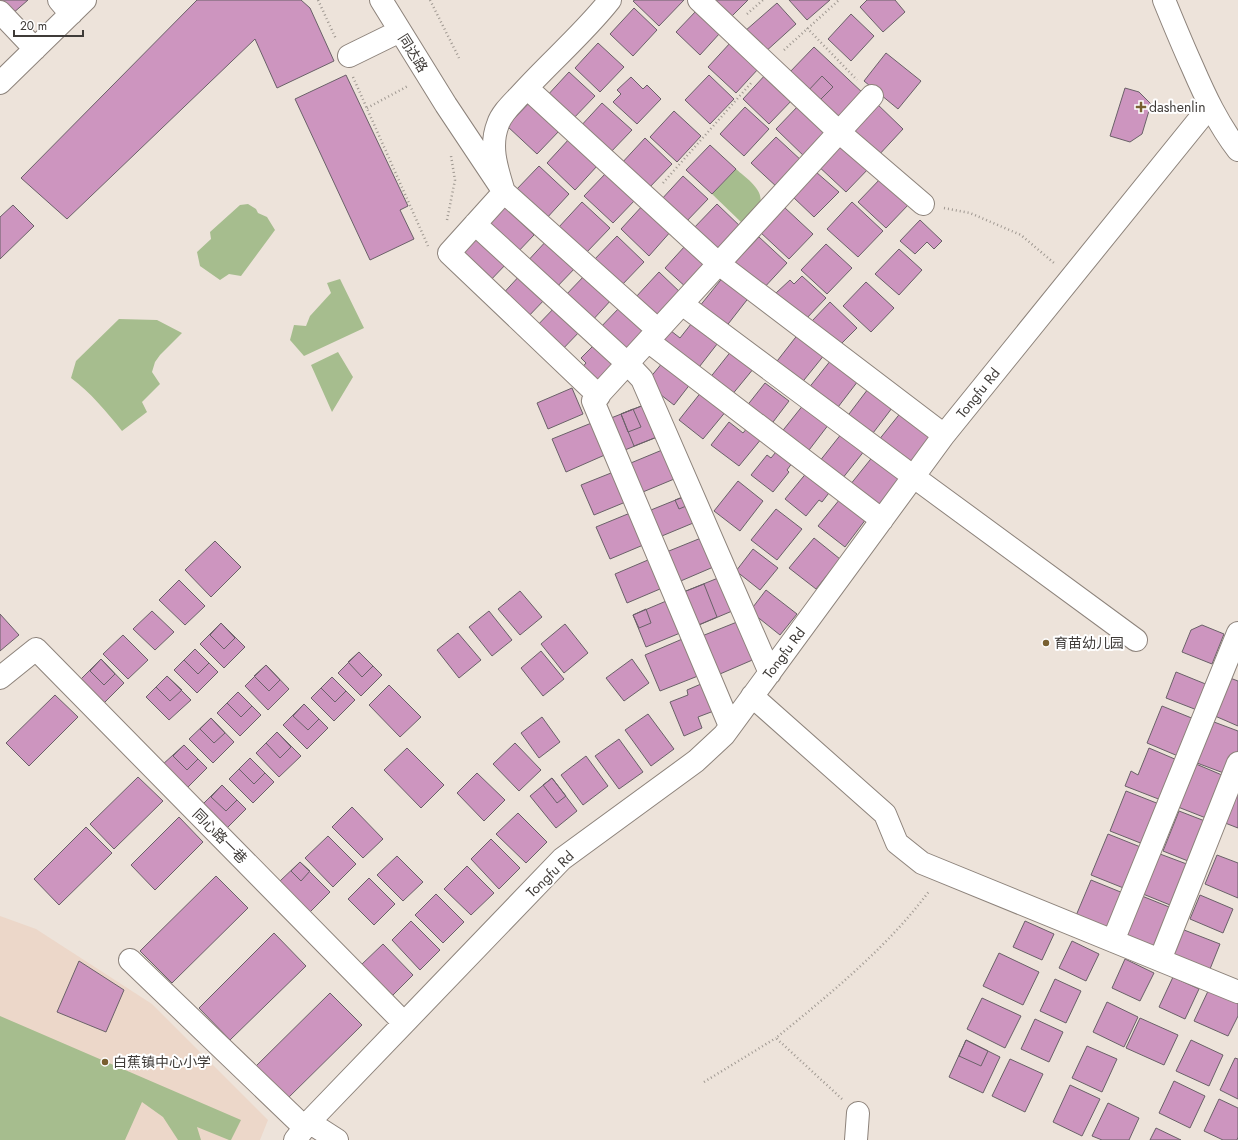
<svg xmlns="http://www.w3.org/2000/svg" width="1238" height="1140" viewBox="0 0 1238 1140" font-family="Jost,'Noto Sans SC',sans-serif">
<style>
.education{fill:#ecd7c9}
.green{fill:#a6bd8e}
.building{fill:#cd95bf;stroke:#6a6168}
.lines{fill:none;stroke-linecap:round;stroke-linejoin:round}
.minor-casing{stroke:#8d837b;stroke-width:24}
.major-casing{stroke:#8d837b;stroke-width:24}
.path{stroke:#9f9891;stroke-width:2.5;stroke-dasharray:1 3;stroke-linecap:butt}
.minor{stroke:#fff;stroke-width:22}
.major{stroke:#fff;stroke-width:22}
.poi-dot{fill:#785f30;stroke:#fff;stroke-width:1.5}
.labels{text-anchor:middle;stroke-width:4;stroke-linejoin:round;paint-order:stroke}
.street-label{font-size:14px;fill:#3f3b38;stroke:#fff}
.poi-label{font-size:14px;fill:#3f3b38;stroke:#fff;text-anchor:start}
</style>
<rect width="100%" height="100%" fill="#ede3da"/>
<path class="education" d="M0,916L36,929L152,1004L268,1120L260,1140H0Z"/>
<path class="green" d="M736,169C747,179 768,192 758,208C755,214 747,219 742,223L712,194Z
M248,204L256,209L258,213L267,217L275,230L241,276L229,274L220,280L200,266L197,252L211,239L210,232L240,205Z
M340,279L364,328L304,356L290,340L294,325L306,326L310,316L331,293L327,283Z
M119,319L157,320L182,333L160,355L155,362L152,372L160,384L142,402L147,412L122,431C106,411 91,393 71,378L76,361Z
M338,352L353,377L332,412L311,365Z
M0,1016L241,1120L231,1140H229L197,1127L201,1140H178L163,1117L142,1102L125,1140H0Z"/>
<path class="building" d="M0,0H28L12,14Z
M197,0H301L310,8L334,61L277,88L255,39L67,219L21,178Z
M635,0H684L659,26L633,1Z
M708,0H748L729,19Z
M789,0H830L807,20Z
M867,0H895L905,12L883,32L860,7Z
M777,3L796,24L764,53L745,31Z
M634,8L657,30L633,56L610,34Z
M697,10L720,33L700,55L676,32Z
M851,14L874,36L851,61L828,39Z
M731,42L759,68L736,93L708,67Z
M598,43L624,67L600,92L575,68Z
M814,47L865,95L840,122L788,74Z
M886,53L921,81L898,109L864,81Z
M569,72L595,96L570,122L545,98Z
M767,73L794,98L769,124L743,99Z
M346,75L408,206L400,210L414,239L370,260L295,99Z
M709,75L734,99L710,124L685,100Z
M822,76L833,87L818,102L807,92Z
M631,77L643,89L647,85L661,99L637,124L613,102L621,94L617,90Z
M1125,88L1139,92L1151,104L1142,134L1130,142L1110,136Z
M531,101L561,129L537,154L507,126Z
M874,101L903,129L877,157L847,129Z
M602,103L632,130L608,155L579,128Z
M799,105L832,135L808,160L776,129Z
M745,107L769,129L744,156L720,134Z
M674,111L701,136L677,162L650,137Z
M776,137L803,162L778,188L751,163Z
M570,138L598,165L575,190L547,163Z
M645,138L672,164L647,190L620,165Z
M841,138L871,166L846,192L816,164Z
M710,145L736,169L712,194L686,170Z
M539,166L569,194L545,220L515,191Z
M607,172L636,199L613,223L584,196Z
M816,172L839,192L814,217L793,197Z
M683,176L708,199L684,224L660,201Z
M882,177L910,203L886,228L858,202Z
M582,202L610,228L585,254L558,228Z
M852,202L883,231L858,257L827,229Z
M644,204L672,230L649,256L621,229Z
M717,204L743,229L718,255L691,231Z
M13,205L34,226L0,259V217Z
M505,207L534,235L515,255L486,227Z
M784,207L813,234L789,259L760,232Z
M920,220L942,241L934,249L927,242L915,254L900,241Z
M479,233L509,261L486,285L456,257Z
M617,236L644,262L620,287L593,261Z
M759,237L787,263L762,290L734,263Z
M549,238L578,265L552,292L524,265Z
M826,244L852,268L827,294L801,270Z
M685,246L709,268L688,289L665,268Z
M899,249L922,270L899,295L875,274Z
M659,272L683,295L659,320L635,298Z
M522,273L547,297L524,321L499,298Z
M586,274L612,299L590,323L563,298Z
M724,276L750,296L725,328L699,307Z
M802,276L826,298L805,320L776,293L790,280L794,284Z
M866,282L894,308L871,332L843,306Z
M830,302L857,328L838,347L812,321Z
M558,304L583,328L558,354L532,331Z
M620,307L647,332L625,357L597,331Z
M695,319L721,339L696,371L656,340L666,327L680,338Z
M799,333L825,354L800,385L774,365Z
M598,341L621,362L598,386L580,370L586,363L581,358Z
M732,350L754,368L731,396L709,379Z
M831,360L858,381L835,411L808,389Z
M663,362L691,383L674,405L652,388L649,379Z
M765,383L789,401L770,426L746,407Z
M572,388L583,414L548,429L537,403Z
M868,389L892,408L870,437L846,418Z
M702,391L727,410L703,439L679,420Z
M649,403L662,435L634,446L621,414Z
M649,403L662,435L620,452L606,420Z
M804,404L829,424L806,454L780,434Z
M633,409L641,427L628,432L621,414Z
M902,411L934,436L910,466L878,441Z
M594,422L607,454L566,472L552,439Z
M729,422L743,433L748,427L762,438L739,466L711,445Z
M842,433L865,450L842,479L819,462Z
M780,447L795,459L787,470L789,472L773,492L751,475L767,455L771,458Z
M667,448L679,477L638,494L626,465Z
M874,455L901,477L877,507L850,485Z
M616,471L628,501L594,515L581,485Z
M808,471L832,489L822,502L819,500L806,516L785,499Z
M738,481L763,501L740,531L714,511Z
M688,495L691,504L679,509L675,500Z
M688,495L698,521L657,538L646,512Z
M840,499L866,519L845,547L818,526Z
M776,509L802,529L777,560L751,540Z
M635,511L648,543L610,559L596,527Z
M706,536L718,565L676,583L664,553Z
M814,538L840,559L816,589L789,568Z
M215,541L241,567L211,597L185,570Z
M753,549L778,568L760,590L736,571Z
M655,557L667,586L627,603L615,574Z
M723,576L737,609L694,627L681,593Z
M179,580L205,606L185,625L159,600Z
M704,584L717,617L694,627L681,593Z
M766,590L797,614L780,635L750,611Z
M520,591L542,617L520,635L498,609Z
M671,599L685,631L646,647L633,615Z
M646,609L651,623L639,628L633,615Z
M152,611L174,632L155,650L133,629Z
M489,611L512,640L492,656L469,627Z
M0,614L19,635L0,651Z
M742,620L757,658L713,677L697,638Z
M221,623L235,638L224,649L210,635Z
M221,623L245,647L224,668L200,644Z
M565,624L588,653L564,673L541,644Z
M1202,625L1224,634L1212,664L1182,652L1191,630Z
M458,633L481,660L459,678L437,650Z
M123,635L148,660L128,679L103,654Z
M687,637L703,674L660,691L645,655Z
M195,649L218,672L197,693L174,670Z
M195,649L209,663L198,674L184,660Z
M541,651L564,679L543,696L521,668Z
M359,652L373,666L362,677L348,662Z
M359,652L382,675L361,696L338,673Z
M101,659L115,674L104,685L90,671Z
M101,659L124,683L103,704L80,680Z
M632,659L649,683L624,701L606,678Z
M266,665L280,680L269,691L254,676Z
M266,665L289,689L268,710L245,686Z
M1176,672L1208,685L1197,710L1166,698Z
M167,676L191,700L169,720L146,697Z
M167,676L182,690L170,701L156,687Z
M332,677L346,691L335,702L321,688Z
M332,677L355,700L334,721L311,698Z
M1230,678L1238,681V726L1215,716Z
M708,681L719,709L698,717L702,728L684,736L670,702L688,695L687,690Z
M389,685L421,717L400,737L369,705Z
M238,692L252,706L241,717L227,703Z
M238,692L261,715L240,736L217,713Z
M55,695L78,717L29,766L6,743Z
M304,704L319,719L308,730L293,716Z
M304,704L328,728L307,749L283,725Z
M1162,706L1194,719L1178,756L1147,743Z
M648,714L674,749L651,766L625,730Z
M542,717L560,742L539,758L521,733Z
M211,718L225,733L214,743L200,729Z
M211,718L234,742L213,763L189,739Z
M1214,722L1238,731V753L1229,775L1197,763Z
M277,732L291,747L280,758L266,743Z
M277,732L301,756L279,777L256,753Z
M619,739L643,772L619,789L595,756Z
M515,743L541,770L519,791L493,764Z
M184,745L198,759L187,770L173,756Z
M184,745L207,768L186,789L162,765Z
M407,748L444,785L421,808L384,770Z
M1149,748L1177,760L1161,800L1125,786L1131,771L1138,775Z
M586,756L608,786L583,805L561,775Z
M250,758L265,773L254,784L239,769Z
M250,758L274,782L253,803L229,779Z
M1196,764L1229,778L1211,820L1178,807Z
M477,773L505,800L484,821L457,793Z
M138,777L163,801L114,849L90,824Z
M552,778L566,796L557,803L543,785Z
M552,778L577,811L556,828L530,796Z
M222,785L237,800L226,811L211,797Z
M222,785L246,809L225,830L201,806Z
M1238,786V828L1220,821Z
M1126,791L1159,804L1143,844L1110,831Z
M352,807L383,839L363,858L332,827Z
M1179,811L1210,823L1193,863L1163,851Z
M518,813L547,842L526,863L496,834Z
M179,817L203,842L155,890L131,865Z
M86,827L112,853L59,905L34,879Z
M1108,834L1143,848L1126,889L1091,875Z
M328,836L356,864L333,887L305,858Z
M491,839L520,868L499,889L471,859Z
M1160,854L1192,866L1175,907L1143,894Z
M1217,855L1238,863V898L1205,884Z
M397,856L423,882L403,901L377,875Z
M300,862L310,871L301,881L291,871Z
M300,862L330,892L310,912L280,881Z
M467,866L494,893L471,915L444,889Z
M216,876L248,908L172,983L140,951Z
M369,878L395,904L374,925L348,899Z
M1091,880L1123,893L1107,931L1075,918Z
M436,894L464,922L443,943L415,915Z
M1200,895L1233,909L1223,933L1190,919Z
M1142,896L1174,909L1157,949L1126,936Z
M411,921L440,950L420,970L392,940Z
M1025,921L1054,934L1042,960L1013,947Z
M1179,928L1220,944L1210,969L1169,952Z
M274,933L306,966L230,1040L199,1008Z
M1072,941L1099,954L1086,981L1059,968Z
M383,944L413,975L391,997L361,965Z
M999,953L1039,972L1023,1005L983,986Z
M1125,959L1154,973L1140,1001L1112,988Z
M79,961L124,990L106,1032L57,1012Z
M1173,977L1199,989L1185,1019L1159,1007Z
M1055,979L1081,991L1066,1023L1040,1011Z
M1209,989L1238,1003V1016L1228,1036L1194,1021Z
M330,993L362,1025L286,1100L254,1068Z
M982,998L1021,1016L1005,1048L967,1029Z
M1107,1002L1138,1017L1124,1047L1093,1032Z
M1140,1018L1178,1035L1164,1065L1126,1048Z
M1035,1019L1063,1032L1049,1062L1021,1049Z
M966,1040L988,1051L981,1066L959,1056Z
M966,1040L1000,1057L983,1093L949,1077Z
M1191,1040L1223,1055L1209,1086L1176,1071Z
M1087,1046L1117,1059L1102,1092L1072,1078Z
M1235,1058L1238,1059V1099L1220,1090Z
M1010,1059L1043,1074L1025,1112L992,1096Z
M1174,1081L1205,1096L1190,1128L1159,1113Z
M1070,1085L1100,1099L1082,1136L1053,1122Z
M1219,1099L1238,1108V1137L1237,1140H1223L1204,1131Z
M1108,1103L1139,1118L1129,1140H1102L1092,1136Z
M1156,1128L1181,1140H1150Z"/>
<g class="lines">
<defs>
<path id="minor" d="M59,0L71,14
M381,0L446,105L504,192L658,330
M699,0L839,132L923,204
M0,12L35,49
M349,56L400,31
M0,83L85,0
M527,88L719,264L944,435
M475,224L628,364L642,379L770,673
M682,304L914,477L1136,640
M648,341L882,520
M599,396L449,253L504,192C497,169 489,147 498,124C502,112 514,102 522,93C551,61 584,33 610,0
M0,678L36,649L404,1023
M752,696L885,814L897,843L922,863L1238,992
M730,726L593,401L872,96
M1113,941L1238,633
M130,960L304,1127
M1160,960L1238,763
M309,1122L337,1140
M295,1140L309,1122L562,859L696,761L724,735L944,435L1210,106
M856,1140L858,1113"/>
<path id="major" d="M1164,0C1173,22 1182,44 1192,66C1205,96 1218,124 1238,150"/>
</defs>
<use href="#minor" class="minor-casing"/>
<use href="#major" class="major-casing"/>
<path class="path" d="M318,0L336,39
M430,0L459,58
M747,14L763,0
M807,28L857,80
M784,50L839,0
M353,77L428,246
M367,108L408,86
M663,183L752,82
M944,208L970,213L1021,235L1054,263
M447,220L455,180L451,156
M704,1082L776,1038
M842,1099L776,1038C831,993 887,948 930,890"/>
<use href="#minor" class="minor"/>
<use href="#major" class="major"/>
</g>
<g class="poi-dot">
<path d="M1139 101h4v4h4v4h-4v4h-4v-4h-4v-4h4z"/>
<circle cx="1046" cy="643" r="4"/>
<circle cx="105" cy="1062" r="4"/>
</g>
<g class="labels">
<g class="street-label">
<text transform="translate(413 53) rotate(58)" y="5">同达路</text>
<text transform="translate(978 393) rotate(-51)" y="5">Tongfu Rd</text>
<text transform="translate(784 653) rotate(-53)" y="5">Tongfu Rd</text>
<text transform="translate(220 836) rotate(45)" y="5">同心路一巷</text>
<text transform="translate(550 874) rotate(-44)" y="5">Tongfu Rd</text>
</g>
<g class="poi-label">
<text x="1149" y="112">dashenlin</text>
<text x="1054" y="648">育苗幼儿园</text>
<text x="113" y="1067">白蕉镇中心小学</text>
</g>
</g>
<path d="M14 30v6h69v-6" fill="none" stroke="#3f3b38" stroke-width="2"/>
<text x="20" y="30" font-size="12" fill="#3f3b38" stroke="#ffffff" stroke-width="3" paint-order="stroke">20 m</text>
</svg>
